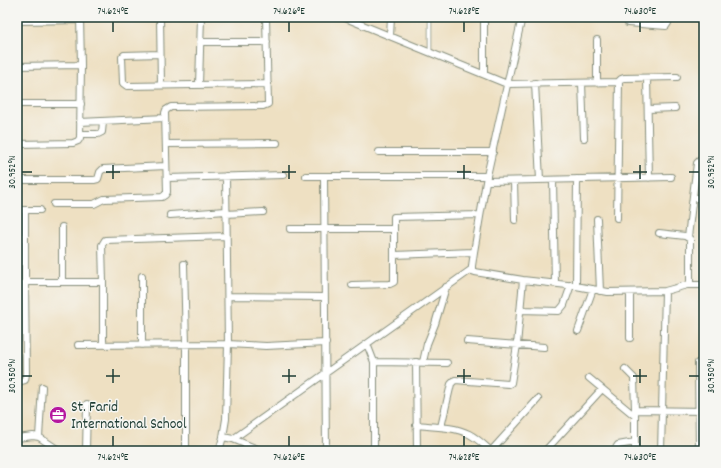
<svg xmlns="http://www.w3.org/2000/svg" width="721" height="468" viewBox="0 0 721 468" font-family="Dekko,sans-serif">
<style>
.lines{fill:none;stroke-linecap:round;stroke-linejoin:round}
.lane-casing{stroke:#868e7b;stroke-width:4.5}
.street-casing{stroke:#868e7b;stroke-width:8}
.lane{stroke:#fff;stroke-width:3}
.street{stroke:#fff;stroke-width:6}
.ticks{fill:none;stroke:#1f3d34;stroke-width:1.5}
.labels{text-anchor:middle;stroke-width:3;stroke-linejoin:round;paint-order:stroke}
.poi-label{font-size:15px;fill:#1f3d34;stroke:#f6f6f2;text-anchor:start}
.neatline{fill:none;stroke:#1f3d34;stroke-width:1.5}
.ticks-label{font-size:10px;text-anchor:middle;fill:#1f3d34}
</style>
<rect width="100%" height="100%" fill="#f6f6f2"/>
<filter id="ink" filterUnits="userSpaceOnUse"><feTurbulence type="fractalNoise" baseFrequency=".025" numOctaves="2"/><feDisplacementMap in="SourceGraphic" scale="8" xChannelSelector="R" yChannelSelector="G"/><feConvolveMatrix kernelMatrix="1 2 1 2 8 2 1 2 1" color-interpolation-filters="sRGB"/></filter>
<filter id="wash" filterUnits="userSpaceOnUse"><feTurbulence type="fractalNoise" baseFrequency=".012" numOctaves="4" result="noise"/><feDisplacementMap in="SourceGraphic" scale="16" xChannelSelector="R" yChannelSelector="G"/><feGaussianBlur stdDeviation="0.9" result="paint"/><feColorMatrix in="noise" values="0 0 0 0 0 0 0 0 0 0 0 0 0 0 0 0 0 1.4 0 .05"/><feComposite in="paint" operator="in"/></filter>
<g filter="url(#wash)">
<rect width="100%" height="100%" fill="#eee0c2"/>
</g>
<g filter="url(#ink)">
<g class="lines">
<defs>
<path id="lane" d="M430,52V17"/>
<path id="street" d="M160,17L161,85
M343,17L507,84L619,82
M522,17L487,176L474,252L472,266V271L475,272L523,280L576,286L608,292L665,291L687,285H704
M17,21L80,20
M628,23L666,26L668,23L669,17
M390,36L391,17
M200,42H267
M160,54L124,55L122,57L123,83L127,86L268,84
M17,66L81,65
M484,74V17
M647,78L649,178
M535,83L540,180
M582,83L584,138
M597,83V40
M199,85L201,17
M17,104H81
M648,109L675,108
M80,122L165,118
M80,134H98L102,132L103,122
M17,144L73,143L78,141L80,138L81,65L80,17
M166,144L277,143
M379,152H493
M306,176H487
M324,176L326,451
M167,178L283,175
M17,180H94L98,179L100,172L103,169L166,166
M553,180L555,283
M487,181L671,177
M514,181L515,220
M693,198H704
M54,204H94L104,199L162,197L165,195L167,192L165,113L166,110L171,107L263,106L268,104L266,17
M17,210H40
M226,214L263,212
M170,215L226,211
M617,218L619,81L621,79L624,78L677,77
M597,219L600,291
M290,229H393
M659,233L685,236L690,239V285
M688,237L697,163L699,161L704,159
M394,255L474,252
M184,264L186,345V451
M142,276V345
M25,282H103V345
M62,282V227
M103,282L102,245L105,240L226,236
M352,285L390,284L394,282V217L480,215
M576,286L577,179
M228,296L325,297
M520,310L559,311L564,305L571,285
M578,331L593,289
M630,338V292
M467,341L544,347
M367,344L374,362V451
M78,345L228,344L266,346L326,343
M374,362L447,363
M416,362L417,451
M423,362L427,344L435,324L446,287
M698,363L699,451
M625,369L634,378L635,410
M589,378L635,416
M17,382L25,380L26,374L25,282V210
M416,425C433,427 453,426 469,434C477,438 484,445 491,451
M441,427L451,384L455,380L509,384L511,383L517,345L523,280
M39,437L42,387
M223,437L226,419L228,344L226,176
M17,438L33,436L39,437L60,451
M233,439L262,451
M635,442V451
M86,451L87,404
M219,451L223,437L233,439L472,269
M491,451L538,399
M545,451L602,389
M614,451L618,445L635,442V410L704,411
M661,451L665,291"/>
</defs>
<use href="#lane" class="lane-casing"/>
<use href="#street" class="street-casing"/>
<use href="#lane" class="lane"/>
<use href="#street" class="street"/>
</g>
</g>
<path class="ticks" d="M113,22V32M289,22V32M464,22V32M640,22V32M113,165V179M289,165V179M464,165V179M640,165V179M22,172H32M106,172H120M282,172H296M457,172H471M633,172H647M689,172H699M113,369V383M289,369V383M464,369V383M640,369V383M22,376H32M106,376H120M282,376H296M457,376H471M633,376H647M689,376H699M113,436V446M289,436V446M464,436V446M640,436V446"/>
<defs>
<symbol id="office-disc" viewBox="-11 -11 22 22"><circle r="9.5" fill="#b5179e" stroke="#f6f6f2"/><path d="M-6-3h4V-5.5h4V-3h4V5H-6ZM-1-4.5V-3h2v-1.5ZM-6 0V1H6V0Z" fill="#fff"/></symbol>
</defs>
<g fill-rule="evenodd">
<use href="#office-disc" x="48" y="405" width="20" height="20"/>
</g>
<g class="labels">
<g class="poi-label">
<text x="71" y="411">St. Farid<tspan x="71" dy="17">International School</tspan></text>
</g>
</g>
<rect width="721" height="468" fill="none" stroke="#f6f6f2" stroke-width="44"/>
<rect x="22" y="22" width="677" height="424" class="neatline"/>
<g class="ticks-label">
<text x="113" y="14">74.624°E</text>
<text x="289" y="14">74.626°E</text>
<text x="464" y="14">74.628°E</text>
<text x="640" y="14">74.630°E</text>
<text transform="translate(11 172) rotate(-90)" y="4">30.952°N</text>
<text transform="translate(710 172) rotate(-90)" y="4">30.952°N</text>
<text transform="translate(11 376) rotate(-90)" y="4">30.950°N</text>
<text transform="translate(710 376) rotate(-90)" y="4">30.950°N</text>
<text x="113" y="460">74.624°E</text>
<text x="289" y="460">74.626°E</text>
<text x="464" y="460">74.628°E</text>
<text x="640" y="460">74.630°E</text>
</g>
</svg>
